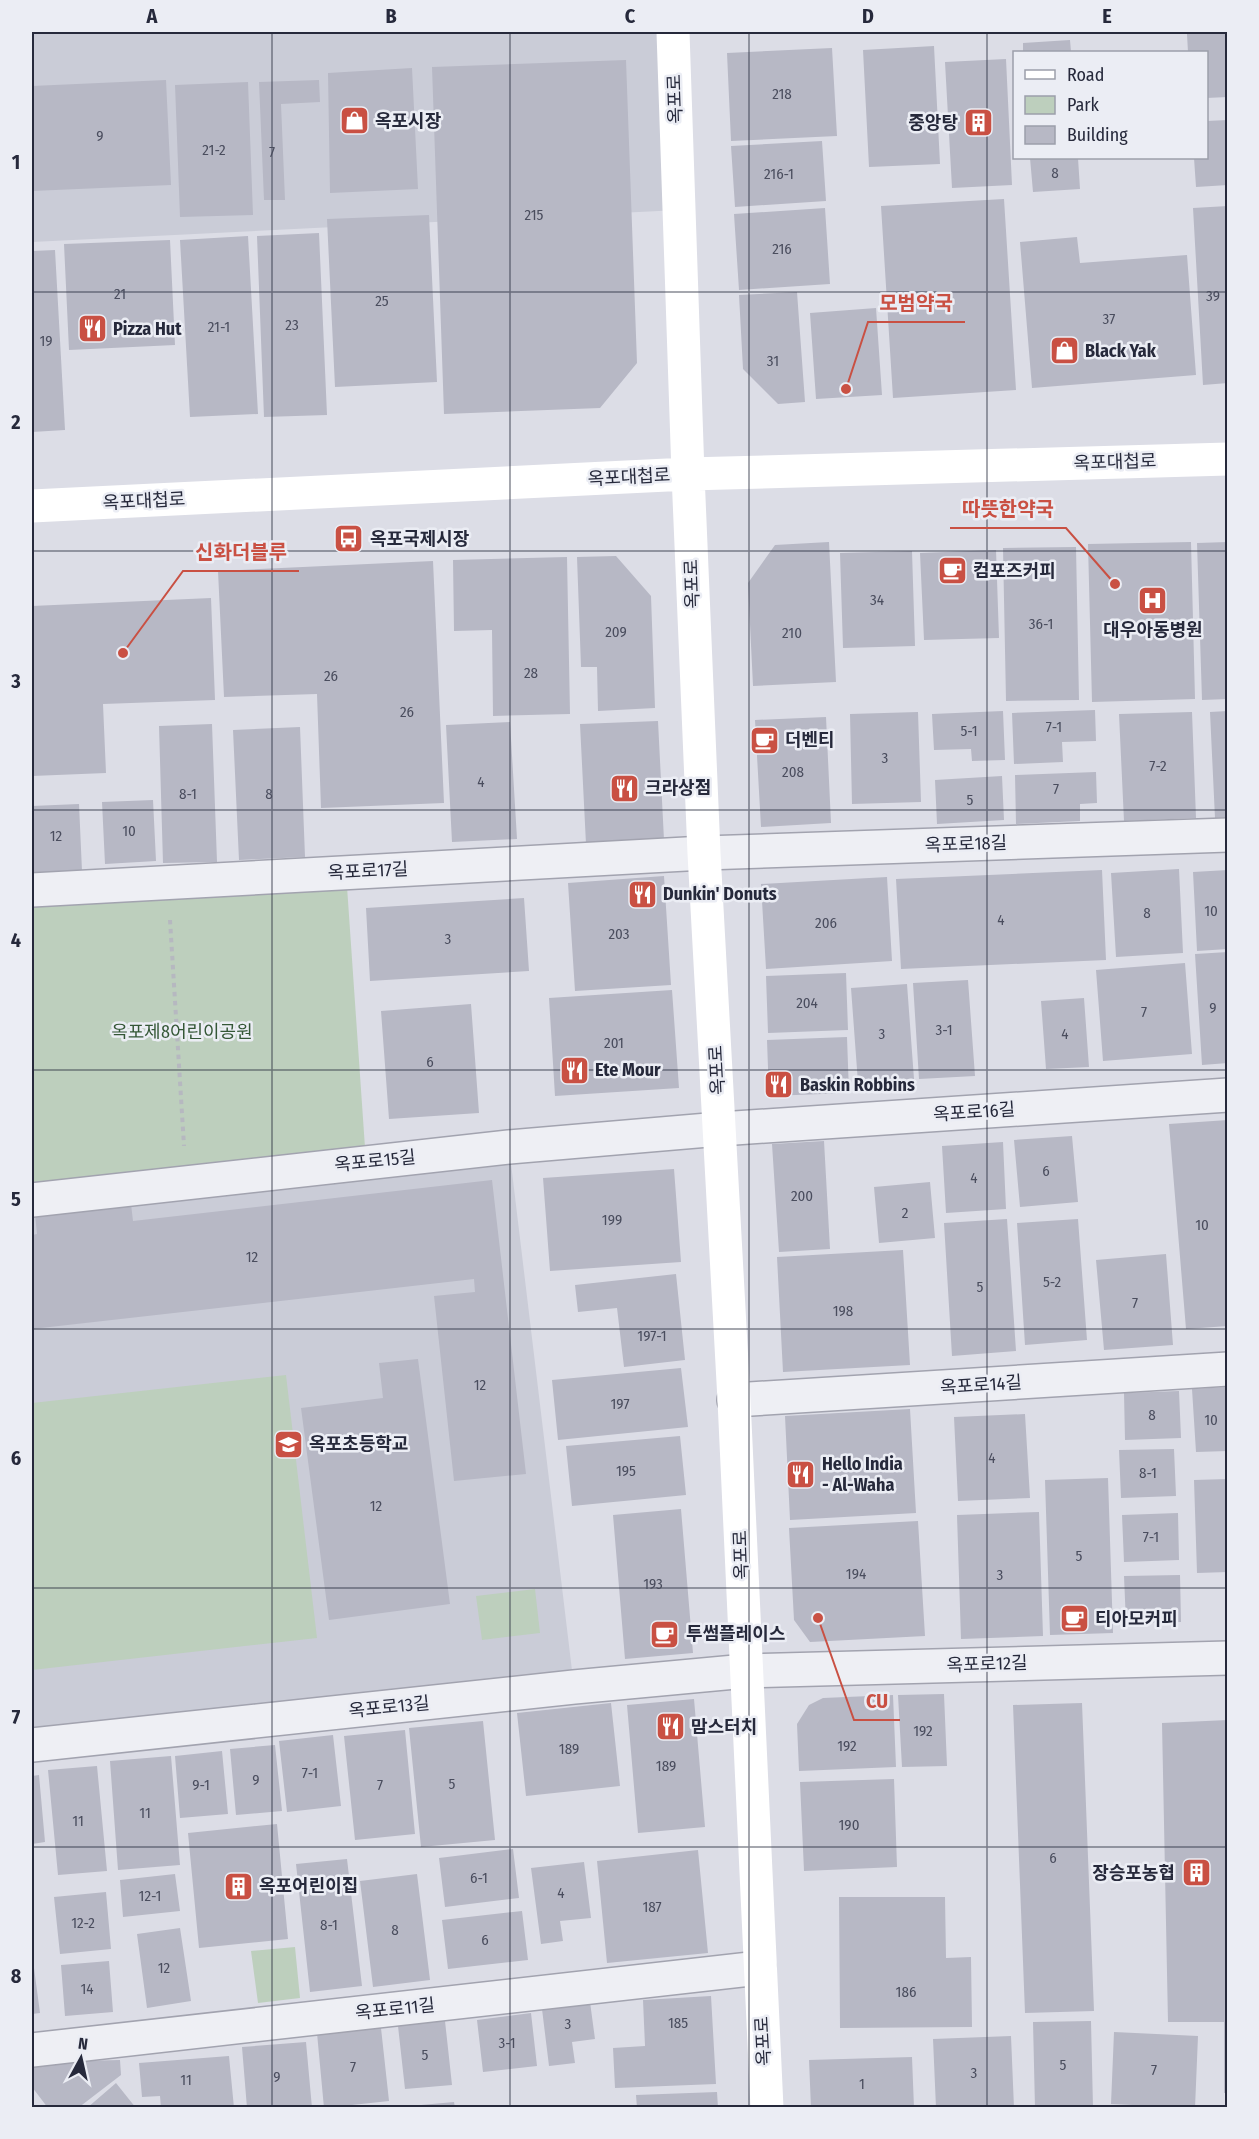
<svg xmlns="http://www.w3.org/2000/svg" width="1259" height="2139" viewBox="0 0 1259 2139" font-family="'Fira Sans Condensed','Noto Sans KR',sans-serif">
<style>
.built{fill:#caccd7}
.green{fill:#bdcfbd}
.building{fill:#b7b8c5}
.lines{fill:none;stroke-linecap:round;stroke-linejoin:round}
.street-casing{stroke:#a2a3af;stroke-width:36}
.path{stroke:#b6b8c0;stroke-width:4;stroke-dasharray:4.5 4.5;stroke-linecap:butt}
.street{stroke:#eeeff4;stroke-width:33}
.secondary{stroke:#fff;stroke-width:33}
.grid{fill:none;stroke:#26293b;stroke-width:1.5;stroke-opacity:0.55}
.labels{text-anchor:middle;stroke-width:5;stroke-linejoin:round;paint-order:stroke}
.number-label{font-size:15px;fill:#4a4d5e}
.street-label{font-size:18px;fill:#26293b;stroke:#ebedf4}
.poi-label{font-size:18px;font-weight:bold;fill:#26293b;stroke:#ebedf4;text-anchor:start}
.park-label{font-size:18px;fill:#345736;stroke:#ebedf4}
.leader{fill:none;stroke:#c95043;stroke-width:2}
.callout-dot{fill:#c95043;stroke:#ebedf4;stroke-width:2}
.callout-label{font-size:20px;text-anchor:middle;font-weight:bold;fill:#c95043;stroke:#ebedf4;stroke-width:5;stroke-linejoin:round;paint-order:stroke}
.neatline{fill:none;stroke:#26293b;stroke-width:2}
.grid-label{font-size:20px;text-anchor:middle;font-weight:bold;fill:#26293b}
</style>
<rect width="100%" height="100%" fill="#dcdde6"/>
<path class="built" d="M32,32H672L679,210L32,242Z
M509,1147L574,1687L32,1745V1200Z"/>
<path class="green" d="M346,872L366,1162L32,1200V890Z
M286,1375L317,1638L32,1670V1403Z
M535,1589L540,1633L482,1640L476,1596Z
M295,1947L300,1998L258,2003L251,1951Z"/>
<path class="building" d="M1228,32V97L1206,98V52H1188L1187,34Z
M1070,40L1071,52H1023V43Z
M934,46L940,164L869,167L863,50Z
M832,48L837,136L731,141L727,53Z
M1006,59L1012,185L952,188L945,62Z
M626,60L637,363L600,408L444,414L432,67Z
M412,68L418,189L330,193L328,73Z
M166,80L171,185L32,191V86Z
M319,80L320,102L281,104L285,200H264L259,82Z
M248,82L253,215L180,217L175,85Z
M1228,120V185L1196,187L1194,158H1206V121Z
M822,141L826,201L735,207L731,146Z
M1030,158H1078L1080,189L1033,192Z
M1004,199L1016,390L893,398L881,206Z
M1228,206V383L1203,385L1193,208Z
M825,208L830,284L739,290L734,214Z
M429,215L437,382L335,387L327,219Z
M319,233L327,415L264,417L257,236Z
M248,236L258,414L190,417L180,240Z
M1077,237L1080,263L1187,255L1196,375L1032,388L1020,242Z
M170,240L175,345L69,350L64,244Z
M55,250L65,430L32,432V251Z
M797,292L805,402L778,404L743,369L739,295Z
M876,308L882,395L816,399L810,313Z
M829,542L836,682L753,686L748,583L775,545Z
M1191,542L1195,699L1092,702L1088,544Z
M1228,542V699L1202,700L1197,543Z
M1076,547L1079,700L1006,701L1003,548Z
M996,550L999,638L924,640L920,553Z
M912,551L915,646L843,648L840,553Z
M616,556L651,596L655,708L598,711L597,667H581L577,557Z
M567,557L570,714L493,716L492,630L454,631L453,560Z
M433,561L444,803L321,808L317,694L224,697L218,571Z
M211,598L215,700L103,704L106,773L32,776V606Z
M1095,710L1096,741L1062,742L1063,762L1014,764L1012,713Z
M1003,711L1005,760L972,761L971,749L934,750L932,714Z
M1228,711V817L1215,818L1210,712Z
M918,712L921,802L852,804L850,714Z
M1192,712L1196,818L1124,821L1119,714Z
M826,717L831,823L761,827L755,720Z
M658,721L664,840L586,844L580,724Z
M510,722L517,839L452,842L446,725Z
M212,724L217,862L163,863L159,726Z
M300,727L305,857L239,860L233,730Z
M1096,772L1097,803L1080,804V821L1016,824L1015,775Z
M1002,776L1004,820L937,824L935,780Z
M153,800L156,861L105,864L102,802Z
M79,804L82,871L32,874V806Z
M1179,869L1183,953L1116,957L1111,873Z
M1102,870L1106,960L901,969L896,879Z
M1228,870V949L1197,951L1193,872Z
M664,876L671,985L575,991L568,883Z
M887,877L892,961L766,969L761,884Z
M524,898L529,971L370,981L366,908Z
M1228,952V1063L1202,1065L1195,954Z
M1185,963L1192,1054L1103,1061L1096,970Z
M846,973L848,1030L768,1033L766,976Z
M968,980L975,1076L919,1079L913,983Z
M907,984L914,1079L858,1083L851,988Z
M672,990L679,1088L555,1096L549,998Z
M1084,998L1089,1067L1046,1069L1041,1001Z
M471,1004L479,1113L389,1119L381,1011Z
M847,1037L849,1093L769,1096L767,1040Z
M1228,1120V1326L1186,1329L1169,1124Z
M1072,1136L1078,1202L1020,1207L1014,1140Z
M824,1141L830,1249L779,1252L772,1144Z
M1003,1142L1006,1209L946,1213L942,1146Z
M674,1169L681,1262L550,1271L543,1178Z
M492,1180L526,1474L454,1481L434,1296L475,1292L474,1279L32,1329V1235L37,1234L35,1214L131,1204L133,1221Z
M930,1182L935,1238L879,1243L874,1187Z
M1007,1219L1016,1351L952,1356L944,1223Z
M1078,1219L1087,1340L1025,1345L1017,1223Z
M903,1250L910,1365L783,1372L777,1257Z
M1166,1254L1173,1345L1104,1350L1096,1260Z
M676,1274L685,1360L624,1367L617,1308L578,1312L575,1285Z
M418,1359L450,1604L329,1620L301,1408L383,1398L379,1363Z
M681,1368L688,1427L558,1440L552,1380Z
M1228,1387V1451L1196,1452L1192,1389Z
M1179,1391L1181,1438L1125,1440L1124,1393Z
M910,1409L916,1513L790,1520L785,1416Z
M1025,1414L1030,1498L958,1501L954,1417Z
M680,1436L686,1495L572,1506L566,1446Z
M1174,1449L1176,1496L1121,1498L1119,1450Z
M1108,1478L1113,1633L1050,1635L1045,1480Z
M1228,1479V1572L1197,1573L1194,1480Z
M681,1509L693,1653L625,1659L613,1515Z
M1039,1512L1043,1636L961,1639L957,1515Z
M1178,1513L1179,1560L1124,1562L1122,1515Z
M918,1521L925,1636L810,1642L794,1620L789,1528Z
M1180,1575L1181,1622L1126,1623L1124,1576Z
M944,1694L947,1766L902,1767L898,1695Z
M893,1695L896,1767L799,1771L797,1724L809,1705L823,1698Z
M694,1699L705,1827L638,1833L627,1705Z
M611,1703L620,1786L526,1796L517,1713Z
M1082,1703L1094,2011L1025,2013L1013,1705Z
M1228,1720V2093H1224V2022H1168L1162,1723Z
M483,1721L495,1840L421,1847L409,1728Z
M405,1730L415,1834L355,1840L344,1736Z
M333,1735L341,1806L287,1812L279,1741Z
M275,1745L282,1811L236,1815L230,1749Z
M222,1751L228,1814L180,1818L175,1756Z
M171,1756L180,1865L118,1870L110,1761Z
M97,1766L107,1871L58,1875L48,1770Z
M39,1775L45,1842L32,1844V1776Z
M894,1779L897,1867L804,1871L800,1782Z
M277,1824L288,1939L199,1948L188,1833Z
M513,1849L519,1898L445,1907L439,1858Z
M698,1850L708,1953L607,1963L597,1861Z
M347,1859L362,1986L310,1992L296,1864Z
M584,1862L591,1918L560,1921L563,1941L541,1944L531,1868Z
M175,1874L180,1911L123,1917L120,1880Z
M417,1874L430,1980L373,1987L360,1881Z
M106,1892L111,1949L60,1954L54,1897Z
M839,1897H945L946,1958L971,1957L972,2027L840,2028Z
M522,1911L528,1960L448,1969L442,1920Z
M180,1928L191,2001L147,2008L137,1934Z
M32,1953L40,2013L32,2014Z
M109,1961L113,2012L65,2016L61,1965Z
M711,1996L716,2084L615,2088L613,2048L645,2046L643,2000Z
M590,2002L595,2039L572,2042L575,2063L549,2066L542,2009Z
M531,2013L537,2066L483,2072L477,2020Z
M445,2021L452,2085L405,2089L398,2026Z
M1091,2021L1093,2108H1035L1033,2022Z
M381,2028L389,2101L324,2108L317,2033Z
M1114,2032L1198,2036L1195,2108L1111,2104Z
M1011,2036L1014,2108H936L933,2039Z
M306,2042L312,2108H247L242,2047Z
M229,2056L234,2108H161L160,2096L142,2097L139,2063Z
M912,2057L914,2108H811L809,2060Z
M120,2060L121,2075L78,2108H48L32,2087V2068L38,2062Z
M116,2083L136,2108H87Z
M717,2092L718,2108H637L636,2095Z
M454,2102L455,2108H410V2106Z"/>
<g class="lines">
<defs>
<path id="street" d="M32,890L704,853L1228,835
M32,1200L509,1147L720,1129L1228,1095
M734,1400L1228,1369
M32,1745L574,1687L746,1671L1228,1658
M32,2050L759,1968"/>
</defs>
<use href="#street" class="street-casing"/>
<path class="path" d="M170,920L184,1146"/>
<use href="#street" class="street"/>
<path class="secondary" d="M673,32L688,474L704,853L734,1400L767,2108
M32,506L688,474L1228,459"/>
</g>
<path class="grid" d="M272,32V2108M510,32V2108M749,32V2108M987,32V2108M32,292H1228M32,551H1228M32,810H1228M32,1070H1228M32,1329H1228M32,1588H1228M32,1847H1228"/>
<defs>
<symbol id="shop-square" viewBox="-11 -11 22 22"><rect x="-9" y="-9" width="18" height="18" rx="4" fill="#c95043" stroke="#ebedf4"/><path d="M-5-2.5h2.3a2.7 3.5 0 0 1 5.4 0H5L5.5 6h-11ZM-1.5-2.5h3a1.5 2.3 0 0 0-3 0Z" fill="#fff"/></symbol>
<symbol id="building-square" viewBox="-11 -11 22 22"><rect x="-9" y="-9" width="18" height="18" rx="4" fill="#c95043" stroke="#ebedf4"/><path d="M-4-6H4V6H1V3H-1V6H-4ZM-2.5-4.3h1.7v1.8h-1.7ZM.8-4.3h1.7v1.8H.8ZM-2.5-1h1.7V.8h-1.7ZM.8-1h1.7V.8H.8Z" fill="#fff"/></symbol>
<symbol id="restaurant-square" viewBox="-11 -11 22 22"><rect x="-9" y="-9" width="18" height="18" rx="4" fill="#c95043" stroke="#ebedf4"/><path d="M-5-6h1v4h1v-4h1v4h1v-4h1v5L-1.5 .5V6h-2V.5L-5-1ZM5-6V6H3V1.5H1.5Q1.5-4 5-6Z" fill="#fff"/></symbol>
<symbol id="bus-square" viewBox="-11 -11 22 22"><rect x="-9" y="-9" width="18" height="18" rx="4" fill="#c95043" stroke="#ebedf4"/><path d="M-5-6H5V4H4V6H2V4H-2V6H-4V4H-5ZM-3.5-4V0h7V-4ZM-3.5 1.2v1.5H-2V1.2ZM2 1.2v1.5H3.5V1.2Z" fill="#fff"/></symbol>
<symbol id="cafe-square" viewBox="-11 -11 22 22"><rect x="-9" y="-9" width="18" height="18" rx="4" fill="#c95043" stroke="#ebedf4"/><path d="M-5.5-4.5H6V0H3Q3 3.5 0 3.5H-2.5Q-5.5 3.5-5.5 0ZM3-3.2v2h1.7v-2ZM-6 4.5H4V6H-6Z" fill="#fff"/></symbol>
<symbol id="hospital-square" viewBox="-11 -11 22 22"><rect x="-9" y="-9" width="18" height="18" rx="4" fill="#c95043" stroke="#ebedf4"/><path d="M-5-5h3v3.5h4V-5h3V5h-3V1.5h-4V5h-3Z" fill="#fff"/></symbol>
<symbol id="school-square" viewBox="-11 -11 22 22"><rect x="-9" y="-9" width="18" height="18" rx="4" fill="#c95043" stroke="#ebedf4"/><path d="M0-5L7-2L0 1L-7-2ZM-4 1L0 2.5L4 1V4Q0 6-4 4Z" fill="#fff"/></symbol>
</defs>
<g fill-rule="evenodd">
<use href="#shop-square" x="338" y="104" width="33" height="33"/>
<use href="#building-square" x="962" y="106" width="33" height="33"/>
<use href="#restaurant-square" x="76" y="312" width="33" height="33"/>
<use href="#shop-square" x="1048" y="334" width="33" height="33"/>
<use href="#bus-square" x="332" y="522" width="33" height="33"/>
<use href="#cafe-square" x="936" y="554" width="33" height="33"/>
<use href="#hospital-square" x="1136" y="584" width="33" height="33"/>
<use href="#cafe-square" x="748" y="724" width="33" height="33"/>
<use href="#restaurant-square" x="608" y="772" width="33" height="33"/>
<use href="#restaurant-square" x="626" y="878" width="33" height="33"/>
<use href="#restaurant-square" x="558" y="1054" width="33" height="33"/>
<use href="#restaurant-square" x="762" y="1068" width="33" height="33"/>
<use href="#school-square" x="272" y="1428" width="33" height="33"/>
<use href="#restaurant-square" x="784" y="1458" width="33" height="33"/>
<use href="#cafe-square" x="1058" y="1602" width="33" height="33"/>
<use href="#cafe-square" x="648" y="1618" width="33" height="33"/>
<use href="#restaurant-square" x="654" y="1710" width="33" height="33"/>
<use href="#building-square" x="1180" y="1856" width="33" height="33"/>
<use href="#building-square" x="222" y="1870" width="33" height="33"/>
</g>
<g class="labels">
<g class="number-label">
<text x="782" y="99">218</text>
<text x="100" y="141">9</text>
<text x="214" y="155">21-2</text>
<text x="272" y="157">7</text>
<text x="1055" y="178">8</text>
<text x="779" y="179">216-1</text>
<text x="534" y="220">215</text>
<text x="782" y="254">216</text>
<text x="120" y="299">21</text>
<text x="1213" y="301">39</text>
<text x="382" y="306">25</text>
<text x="1109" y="324">37</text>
<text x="292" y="330">23</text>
<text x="219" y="332">21-1</text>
<text x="46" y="346">19</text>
<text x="773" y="366">31</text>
<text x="877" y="605">34</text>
<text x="1041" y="629">36-1</text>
<text x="616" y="637">209</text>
<text x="792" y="638">210</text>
<text x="531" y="678">28</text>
<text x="331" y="681">26</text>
<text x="407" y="717">26</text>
<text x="1054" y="732">7-1</text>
<text x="969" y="736">5-1</text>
<text x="885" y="763">3</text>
<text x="1158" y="771">7-2</text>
<text x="793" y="777">208</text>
<text x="481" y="787">4</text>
<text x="1056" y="794">7</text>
<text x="188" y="799">8-1</text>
<text x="269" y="799">8</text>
<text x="970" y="805">5</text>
<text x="129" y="836">10</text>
<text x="56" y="841">12</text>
<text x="1211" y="916">10</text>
<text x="1147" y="918">8</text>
<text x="1001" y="925">4</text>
<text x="826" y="928">206</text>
<text x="619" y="939">203</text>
<text x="448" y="944">3</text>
<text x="807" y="1008">204</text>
<text x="1213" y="1013">9</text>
<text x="1144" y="1017">7</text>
<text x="944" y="1035">3-1</text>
<text x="882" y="1039">3</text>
<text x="1065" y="1039">4</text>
<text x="614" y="1048">201</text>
<text x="430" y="1067">6</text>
<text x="1046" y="1176">6</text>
<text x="974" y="1183">4</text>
<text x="802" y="1201">200</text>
<text x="905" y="1218">2</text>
<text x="612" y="1225">199</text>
<text x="1202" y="1230">10</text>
<text x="252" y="1262">12</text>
<text x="1052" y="1287">5-2</text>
<text x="980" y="1292">5</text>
<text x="1135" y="1308">7</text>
<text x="843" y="1316">198</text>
<text x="652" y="1341">197-1</text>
<text x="480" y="1390">12</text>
<text x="620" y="1409">197</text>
<text x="1152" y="1420">8</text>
<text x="1211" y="1425">10</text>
<text x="992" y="1463">4</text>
<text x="626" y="1476">195</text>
<text x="1148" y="1478">8-1</text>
<text x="376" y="1511">12</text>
<text x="1151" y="1542">7-1</text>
<text x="1079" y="1561">5</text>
<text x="856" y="1579">194</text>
<text x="1000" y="1580">3</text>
<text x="653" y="1589">193</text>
<text x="923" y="1736">192</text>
<text x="847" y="1751">192</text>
<text x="569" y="1754">189</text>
<text x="666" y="1771">189</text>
<text x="310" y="1778">7-1</text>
<text x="256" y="1785">9</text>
<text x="452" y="1789">5</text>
<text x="201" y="1790">9-1</text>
<text x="380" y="1790">7</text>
<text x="145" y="1818">11</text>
<text x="78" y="1826">11</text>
<text x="849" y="1830">190</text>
<text x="1053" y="1863">6</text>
<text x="479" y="1883">6-1</text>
<text x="561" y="1898">4</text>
<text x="150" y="1901">12-1</text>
<text x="652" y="1912">187</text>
<text x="83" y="1928">12-2</text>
<text x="329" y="1930">8-1</text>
<text x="395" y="1935">8</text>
<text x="485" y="1945">6</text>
<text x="164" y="1973">12</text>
<text x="87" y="1994">14</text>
<text x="906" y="1997">186</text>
<text x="678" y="2028">185</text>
<text x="568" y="2029">3</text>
<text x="507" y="2048">3-1</text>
<text x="425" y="2060">5</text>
<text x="1063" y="2070">5</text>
<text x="353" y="2072">7</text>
<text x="1154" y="2075">7</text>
<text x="974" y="2078">3</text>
<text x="277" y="2082">9</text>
<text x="186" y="2085">11</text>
<text x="862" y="2089">1</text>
</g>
<g class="street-label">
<text transform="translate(675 99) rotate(-92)" y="6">옥포로</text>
<text transform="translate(1115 462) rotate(-2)" y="6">옥포대첩로</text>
<text transform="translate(629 477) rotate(-3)" y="6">옥포대첩로</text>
<text transform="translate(144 501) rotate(-3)" y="6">옥포대첩로</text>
<text transform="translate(692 584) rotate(-92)" y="6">옥포로</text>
<text transform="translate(966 844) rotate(-2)" y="6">옥포로18길</text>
<text transform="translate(368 871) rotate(-3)" y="6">옥포로17길</text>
<text transform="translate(717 1070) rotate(-93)" y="6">옥포로</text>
<text transform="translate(974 1112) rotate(-4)" y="6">옥포로16길</text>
<text transform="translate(375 1161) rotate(-6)" y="6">옥포로15길</text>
<text transform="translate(981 1385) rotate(-4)" y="6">옥포로14길</text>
<text transform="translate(741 1555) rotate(-92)" y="6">옥포로</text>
<text transform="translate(987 1664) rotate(-2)" y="6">옥포로12길</text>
<text transform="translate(389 1707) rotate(-6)" y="6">옥포로13길</text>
<text transform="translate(395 2009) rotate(-6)" y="6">옥포로11길</text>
<text transform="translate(763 2041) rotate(-93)" y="6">옥포로</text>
</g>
<g class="poi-label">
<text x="375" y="127">옥포시장</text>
<text x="958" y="129" text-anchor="end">중앙탕</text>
<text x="113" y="335">Pizza Hut</text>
<text x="1085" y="357">Black Yak</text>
<text x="370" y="545">옥포국제시장</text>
<text x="973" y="577">컴포즈커피</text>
<text x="1153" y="636" text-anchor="middle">대우아동병원</text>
<text x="785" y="746">더벤티</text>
<text x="645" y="794">크라상점</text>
<text x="663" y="900">Dunkin' Donuts</text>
<text x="595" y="1076">Ete Mour</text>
<text x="800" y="1091">Baskin Robbins</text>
<text x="309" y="1450">옥포초등학교</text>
<text x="822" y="1470">Hello India<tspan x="822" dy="21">- Al-Waha</tspan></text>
<text x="1095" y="1625">티아모커피</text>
<text x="686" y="1640">투썸플레이스</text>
<text x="691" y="1733">맘스터치</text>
<text x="1175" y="1879" text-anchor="end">장승포농협</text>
<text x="259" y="1892">옥포어린이집</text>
</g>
<g class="park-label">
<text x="182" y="1038">옥포제8어린이공원</text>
</g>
</g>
<path class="leader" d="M846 389L868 322H965M1115 584L1066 528H950M123 653L183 571H299M818 1618L854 1720H900"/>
<g class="callout-dot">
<circle cx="846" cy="389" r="6"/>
<circle cx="1115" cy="584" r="6"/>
<circle cx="123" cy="653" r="6"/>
<circle cx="818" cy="1618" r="6"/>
</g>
<g class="callout-label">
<text x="916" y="310">모범약국</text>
<text x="1008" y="516">따뜻한약국</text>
<text x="241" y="559">신화더블루</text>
<text x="877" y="1708">CU</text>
</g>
<rect width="1259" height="2139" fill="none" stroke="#ebedf4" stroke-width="66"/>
<rect x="1013" y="51" width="195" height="108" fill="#ebedf4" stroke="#9c9faa" stroke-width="1.5"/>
<rect x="1025" y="70" width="30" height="9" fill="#ffffff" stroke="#9c9faa" stroke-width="1.5"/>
<text x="1067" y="81" font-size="18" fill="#26293b">Road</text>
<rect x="1025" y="96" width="30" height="18" fill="#bdcfbd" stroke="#9c9faa" stroke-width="1.5"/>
<text x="1067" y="111" font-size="18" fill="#26293b">Park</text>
<rect x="1025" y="126" width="30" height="18" fill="#b7b8c5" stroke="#9c9faa" stroke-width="1.5"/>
<text x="1067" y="141" font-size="18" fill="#26293b">Building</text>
<g transform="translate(81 2058) rotate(8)" stroke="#ebedf4" stroke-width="4.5" paint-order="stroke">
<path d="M0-4.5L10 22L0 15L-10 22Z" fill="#26293b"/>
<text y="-9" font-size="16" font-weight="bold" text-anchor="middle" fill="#26293b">N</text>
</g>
<rect x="33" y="33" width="1193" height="2073" class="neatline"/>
<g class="grid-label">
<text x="152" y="23">A</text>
<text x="391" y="23">B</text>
<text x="630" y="23">C</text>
<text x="868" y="23">D</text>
<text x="1107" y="23">E</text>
<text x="16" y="169">1</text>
<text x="16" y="429">2</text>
<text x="16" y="688">3</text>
<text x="16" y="947">4</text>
<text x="16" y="1206">5</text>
<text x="16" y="1465">6</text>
<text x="16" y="1724">7</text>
<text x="16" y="1983">8</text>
</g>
</svg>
